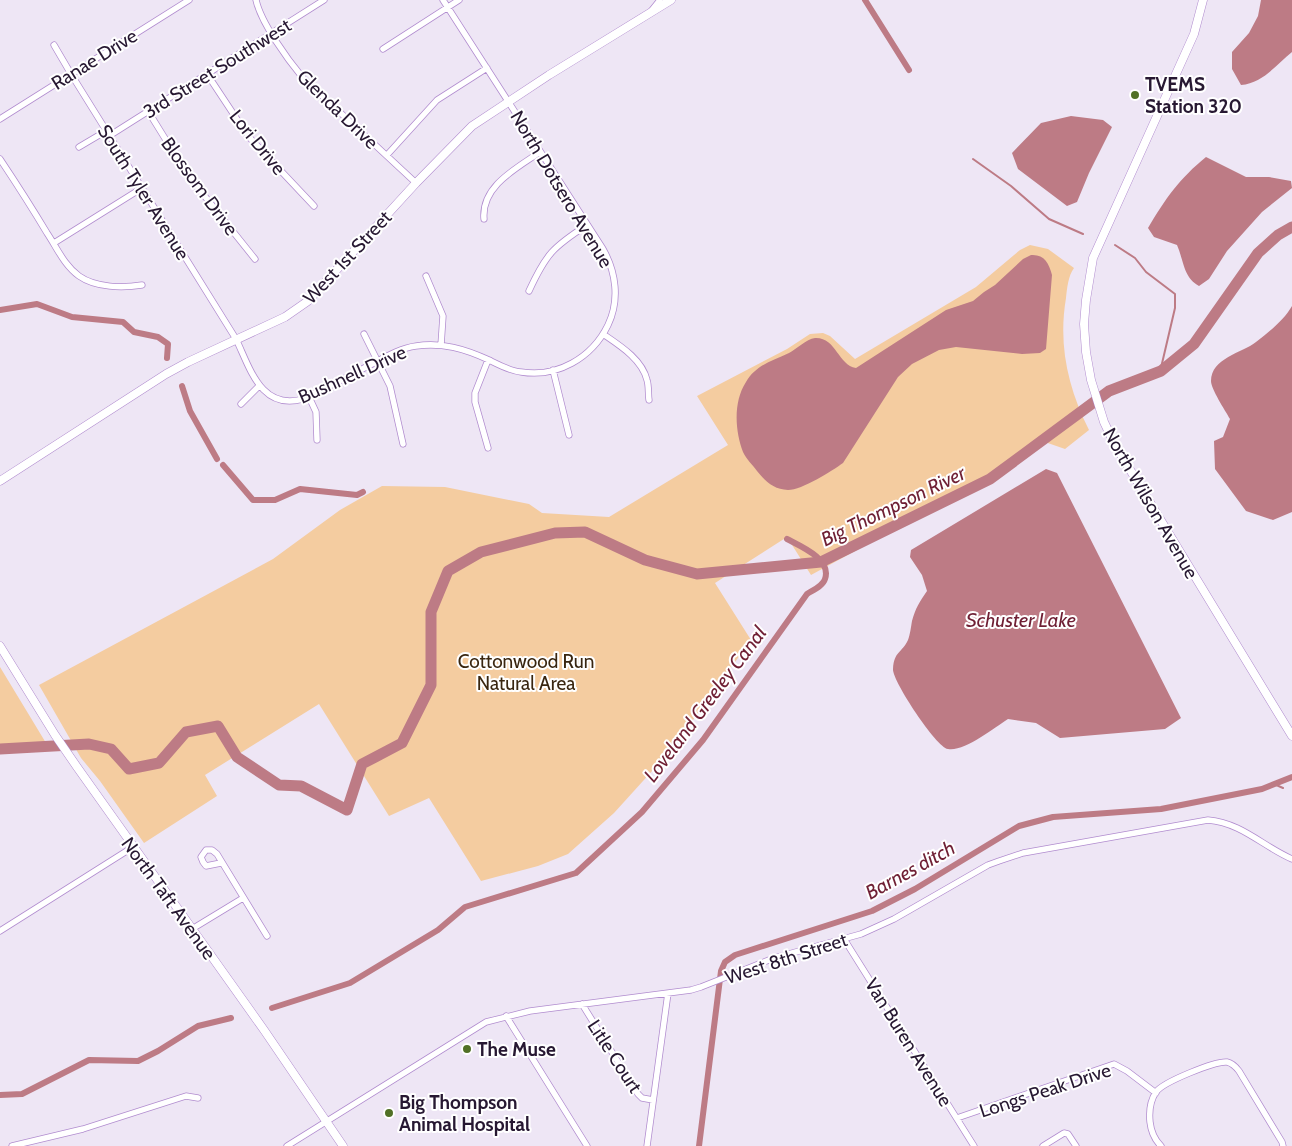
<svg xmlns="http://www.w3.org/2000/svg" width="1292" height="1146" viewBox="0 0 1292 1146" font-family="Cabin,sans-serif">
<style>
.green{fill:#f4cca0}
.water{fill:#bd7b85}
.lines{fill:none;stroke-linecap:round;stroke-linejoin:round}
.stream{stroke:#bd7b85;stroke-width:2}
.canal{stroke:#bd7b85;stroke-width:6}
.river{stroke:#bd7b85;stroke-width:11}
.minor-casing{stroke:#b18ccf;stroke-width:7}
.secondary-casing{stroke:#b18ccf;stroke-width:9}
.minor{stroke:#fff;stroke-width:5.5}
.secondary{stroke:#fff;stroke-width:8}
.poi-dot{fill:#517026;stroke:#fff;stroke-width:2}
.labels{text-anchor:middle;stroke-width:4;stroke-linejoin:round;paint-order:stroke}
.street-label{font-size:19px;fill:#271832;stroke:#fff}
.poi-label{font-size:19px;font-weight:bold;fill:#271832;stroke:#fff;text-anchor:start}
.park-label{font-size:19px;fill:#392610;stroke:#fff}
.water-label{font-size:20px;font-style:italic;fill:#6f1f34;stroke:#fff}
</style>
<rect width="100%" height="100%" fill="#eee6f5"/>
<path class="green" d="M1030,245L1048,249L1074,268C1068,276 1067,289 1066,298C1058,345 1068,388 1089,430L1065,449L1042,441L994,478L934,508L811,575L787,537L715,583L751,640L672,749L614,813L568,854L538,866L481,881L429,798L389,816L319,704L205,775L217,796L144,843L100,781L81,758L39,685L273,559L340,510L382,486L445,487L529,504L542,513L609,517L728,445L697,396L787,349L810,334L823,333L830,336L855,359L976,287L1020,250Z
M0,667L46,743L0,746Z"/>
<path class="water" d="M1261,0H1292V52C1276,65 1263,83 1241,85L1232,69V52L1249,33L1258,16Z
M1071,116L1103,120L1112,127L1089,173L1077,202L1067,206L1018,169L1012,153L1041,123Z
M1206,157L1246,177H1269L1291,181L1292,188L1262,212L1227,251L1209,279L1199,286C1183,277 1184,261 1177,245L1154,237L1148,228C1165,199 1180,178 1206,157Z
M1031,255C1044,254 1049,263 1052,275L1046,349L1040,353L1022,354L956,347L939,350L912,364L898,377L843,463C832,471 802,490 788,490C774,490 765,481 757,471C753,465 746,459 743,452C735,431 733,402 746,382C756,365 772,361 789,353C797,349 806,339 815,338C836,337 838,365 856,368L946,310L973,301L984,292L995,285L1023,259Z
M1292,306V512L1273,520L1246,511L1215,469L1214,441L1223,437L1230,419C1225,410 1211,389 1211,381C1211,358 1242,353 1256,342C1269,332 1284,320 1292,306Z
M1046,469L1057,473L1181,718L1165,729L1060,738L1036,723L1008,719C994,728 964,752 948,749C936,747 892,680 893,669C894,651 902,653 908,640C910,635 911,627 912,621C915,609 920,601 927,591L922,575L910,557L911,550Z"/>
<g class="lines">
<path class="stream" d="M973,159L1011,186L1049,219L1083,234
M1115,245L1135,258L1146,272L1175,294V308L1160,372
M1274,784L1283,788"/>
<path class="canal" d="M865,0L909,70
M0,310L37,304L72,317L123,322L134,332L158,337L168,344L167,358
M182,386L190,411L217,459
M223,465L253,500H275L300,489L357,495L363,492
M272,1008L350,983L438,930L465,907L576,873L642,812L703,740L807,594C813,590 823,586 825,579C832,559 800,546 787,539
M0,1095L22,1094L89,1060L138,1061L158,1051L198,1026L231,1018
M699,1146L721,971L725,962L735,955L872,911L915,889L1019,826L1053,817L1161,809L1262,789L1292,777"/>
<path class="river" d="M0,749L89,744L111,749L129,769L159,763L186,732L218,726L237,757L279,785L301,786L347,810L362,764L402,743L431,685V612L448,571L481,552L555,533L585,532L645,560L697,574L821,562L990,479L1109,391L1161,371L1194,344L1258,253L1278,235L1292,227"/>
<defs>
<path id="minor" d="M256,0C261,23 288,60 303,78L416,183
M652,10L660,0
M54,45L71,74L236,339C250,368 261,411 303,399C327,388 350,375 374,363C387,356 401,348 416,346C442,342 465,349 489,360C499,365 510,371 521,372C557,378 592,358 608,325C620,300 616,272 603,249L443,0
M383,49L459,0
M207,74L248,136L314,206
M148,111L187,174L255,259
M0,119L189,0
M109,136L324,0
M79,147L106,131
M387,155L437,100L487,68
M0,159C16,183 32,208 47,233C57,248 64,265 79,276C96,288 123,288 142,285
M484,219C481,186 517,168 540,152
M54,243L142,188
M426,276L443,316L441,345
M529,291C546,254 553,247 587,225
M364,334L390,386L403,444
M603,334C619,345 642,359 647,380C649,386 648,394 649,400
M553,370L569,435
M309,397L316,412L317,440
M241,404L259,386
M488,448L475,402V393L488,360
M221,863L206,866L203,862L201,857L206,850H212L217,854L267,936
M192,929L243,898
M0,931L133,847
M844,939L974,1146
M582,1004L638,1094L642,1098L653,1100
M506,1016L587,1146
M957,1118L1114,1064L1127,1071L1156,1093
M12,1146L83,1129L186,1096L198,1098
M287,1146L486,1022L530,1011L691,990L701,987L774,958L861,934L894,919L988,865L999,861L1023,853L1208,820C1242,823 1262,846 1292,859
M647,1146L668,993
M1043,1146L1064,1133L1068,1134L1076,1146
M1161,1146C1155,1140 1151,1131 1150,1122C1149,1112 1150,1101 1156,1092C1163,1082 1215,1061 1227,1062C1232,1063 1236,1067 1239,1071L1282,1142L1283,1146"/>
<path id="secondary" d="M1203,0L1194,34L1093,258L1086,300L1084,324L1086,352L1091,380L1104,422L1115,445L1292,736
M0,481L166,374L188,362L285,317L308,301L416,183L472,126L549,75L671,0
M0,646L55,735L77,767L264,1030L343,1146"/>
</defs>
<use href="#minor" class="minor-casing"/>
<use href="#secondary" class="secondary-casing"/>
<use href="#minor" class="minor"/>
<use href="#secondary" class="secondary"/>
</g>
<g class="poi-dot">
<circle cx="1135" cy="95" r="5"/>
<circle cx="467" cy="1049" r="5"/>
<circle cx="389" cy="1113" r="5"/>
</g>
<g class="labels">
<g class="street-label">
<text transform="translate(94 59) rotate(-32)" y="7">Ranae Drive</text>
<text transform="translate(217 68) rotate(-32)" y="7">3rd Street Southwest</text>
<text transform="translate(338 109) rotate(44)" y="7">Glenda Drive</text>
<text transform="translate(258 142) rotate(51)" y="7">Lori Drive</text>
<text transform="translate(200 186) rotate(54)" y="7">Blossom Drive</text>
<text transform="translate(562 189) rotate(59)" y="7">North Dotsero Avenue</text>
<text transform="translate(144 192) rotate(58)" y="7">South Tyler Avenue</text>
<text transform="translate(347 257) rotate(-47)" y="7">West 1st Street</text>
<text transform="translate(352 374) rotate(-24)" y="7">Bushnell Drive</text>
<text transform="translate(1151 503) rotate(60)" y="7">North Wilson Avenue</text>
<text transform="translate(169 898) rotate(54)" y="7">North Taft Avenue</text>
<text transform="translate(786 958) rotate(-18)" y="7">West 8th Street</text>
<text transform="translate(909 1042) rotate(58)" y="7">Van Buren Avenue</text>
<text transform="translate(615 1056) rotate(57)" y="7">Litle Court</text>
<text transform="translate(1045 1090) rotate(-18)" y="7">Longs Peak Drive</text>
</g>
<g class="poi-label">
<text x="1145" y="91">TVEMS<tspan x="1145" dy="22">Station 320</tspan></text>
<text x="477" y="1056">The Muse</text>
<text x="399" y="1109">Big Thompson<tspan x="399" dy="22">Animal Hospital</tspan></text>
</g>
<g class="park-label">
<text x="526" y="668">Cottonwood Run<tspan x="526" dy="22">Natural Area</tspan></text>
</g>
<g class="water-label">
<text transform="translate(893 506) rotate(-26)" y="7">Big Thompson River</text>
<text x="1021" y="627">Schuster Lake</text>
<text transform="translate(705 704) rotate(-53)" y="7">Loveland Greeley Canal</text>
<text transform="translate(910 870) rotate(-29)" y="7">Barnes ditch</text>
</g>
</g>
</svg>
